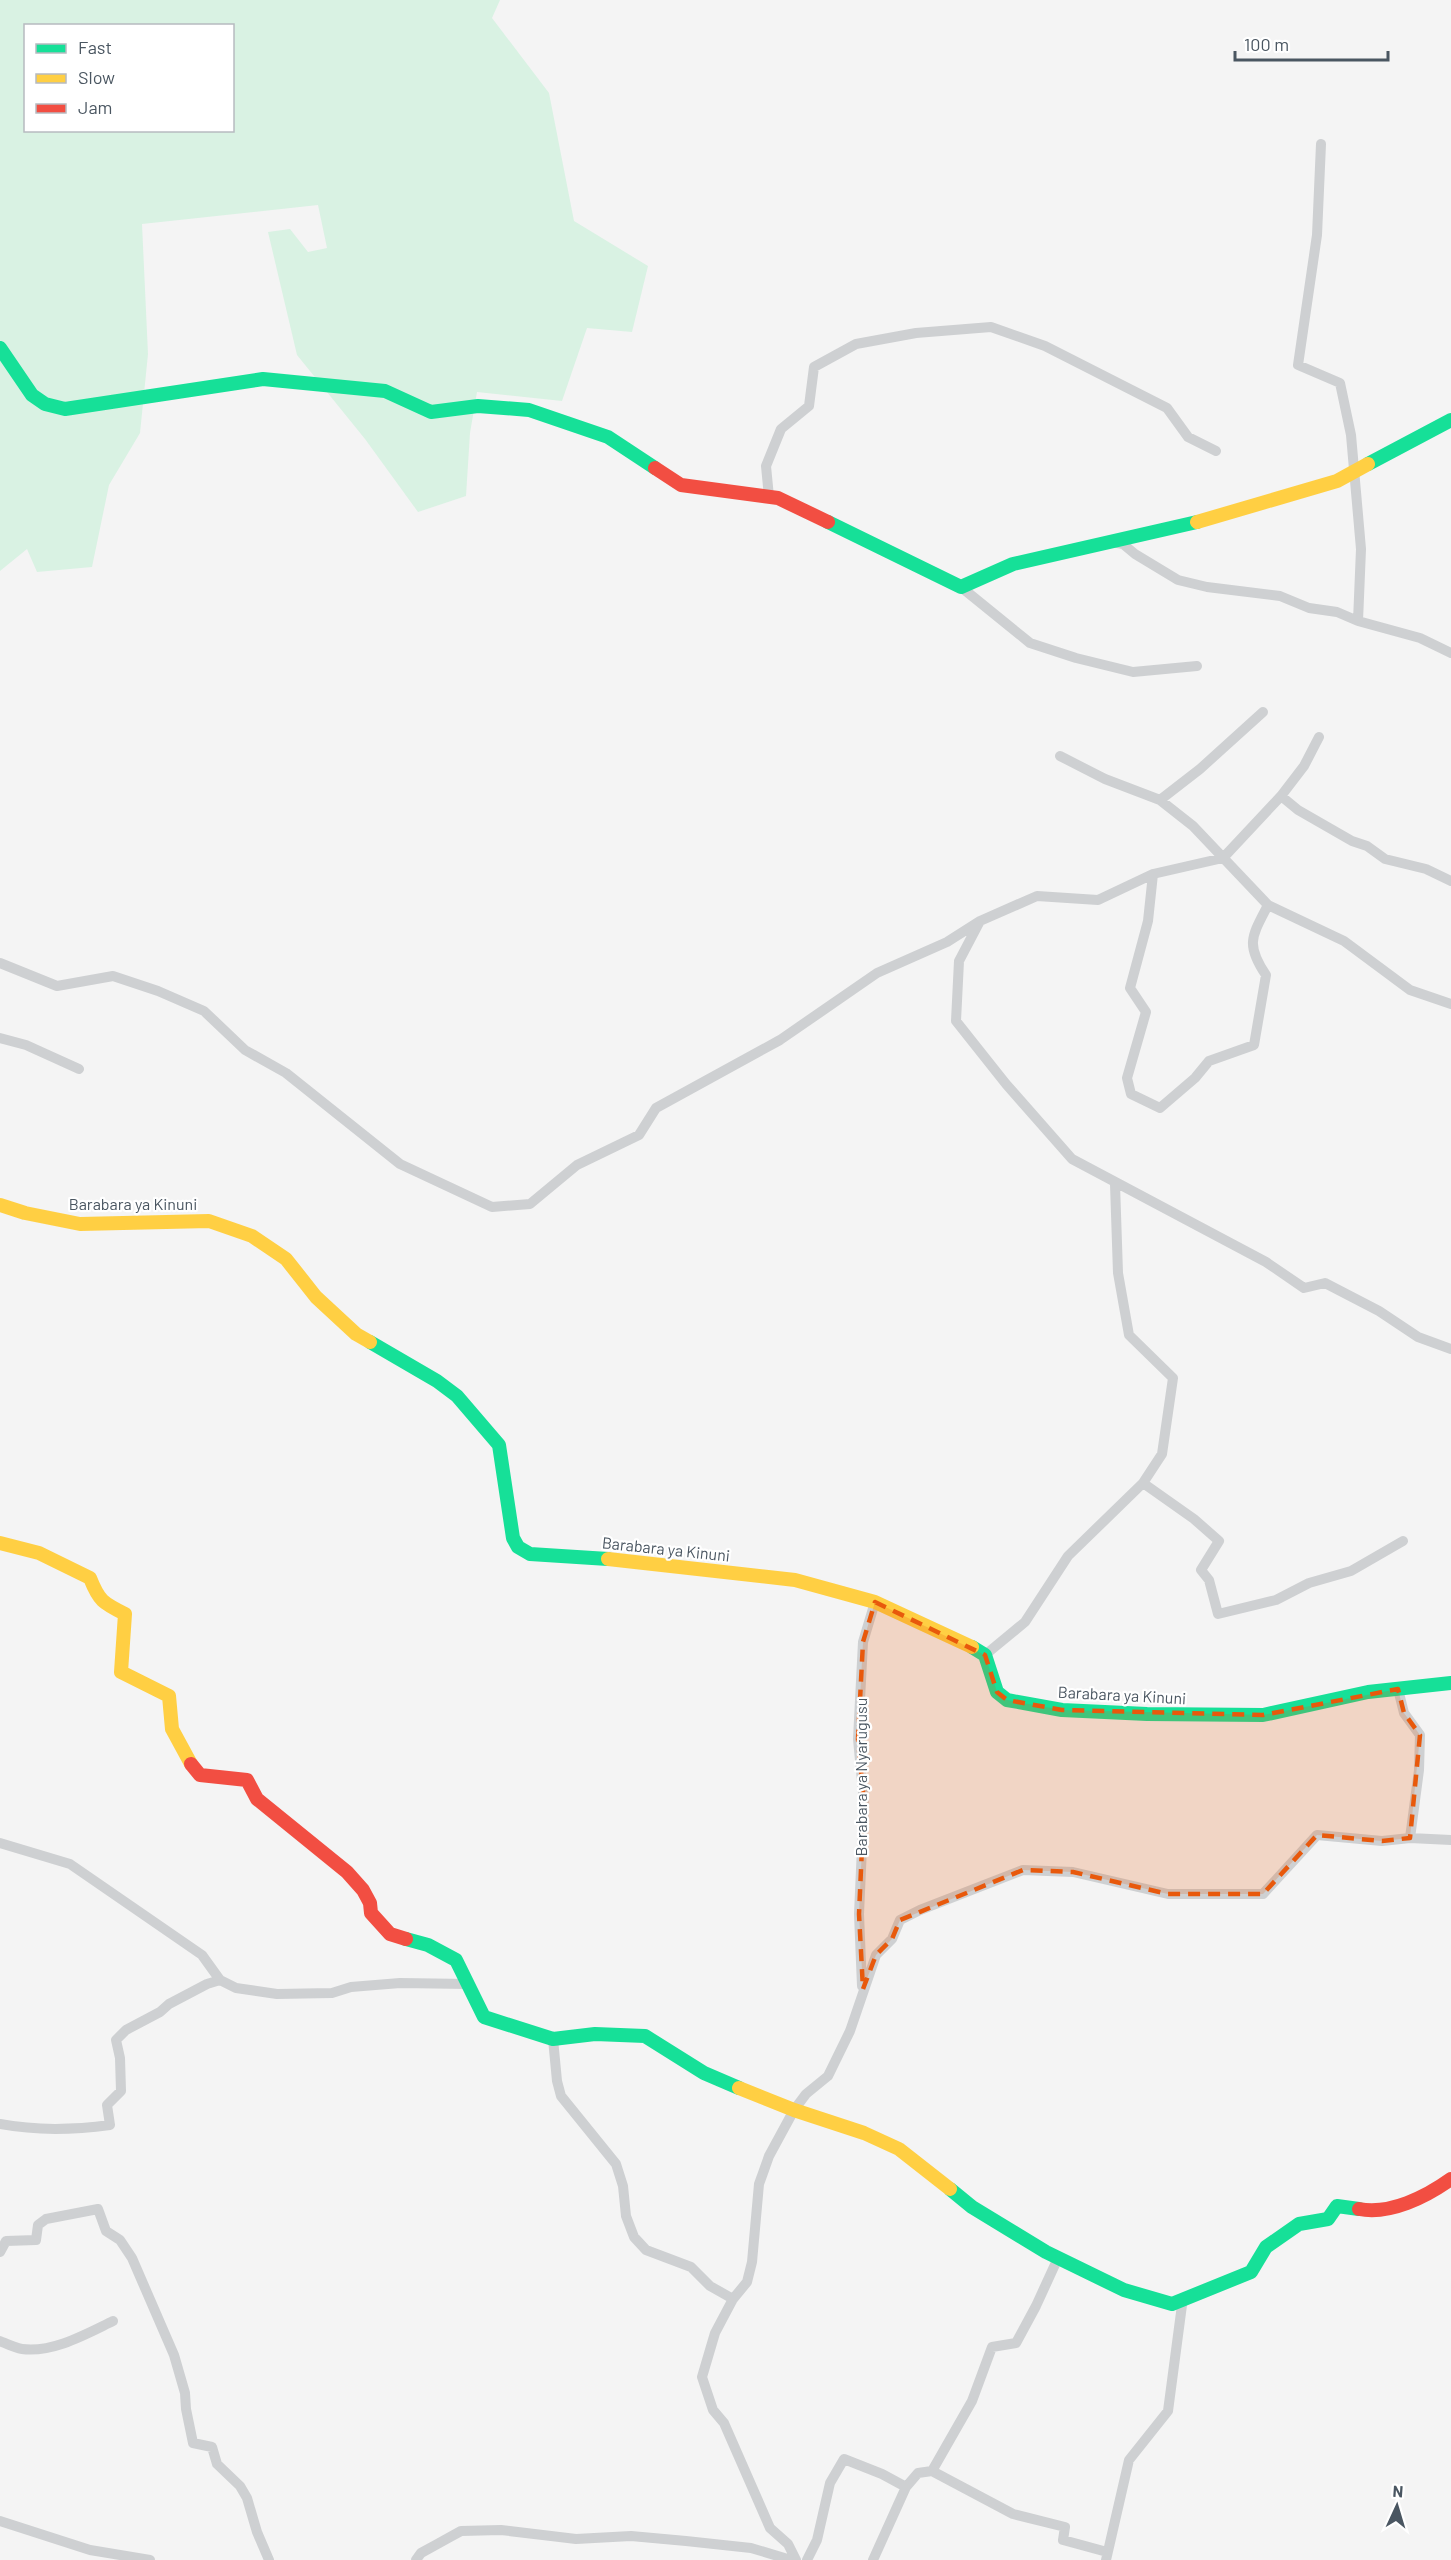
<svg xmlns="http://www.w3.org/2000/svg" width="1451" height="2560" viewBox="0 0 1451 2560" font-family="Barlow,sans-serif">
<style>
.green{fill:#d9f2e3;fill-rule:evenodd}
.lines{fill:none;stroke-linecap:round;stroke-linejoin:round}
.street{stroke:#ced0d2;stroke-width:10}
.fast{stroke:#16e098;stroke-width:14}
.slow{stroke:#ffcf43;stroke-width:14}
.jam{stroke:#f24e42;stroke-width:14}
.marked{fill:#e8590c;fill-opacity:0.2;stroke:#e8590c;stroke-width:4.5;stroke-dasharray:12 8;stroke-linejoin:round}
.labels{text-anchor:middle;stroke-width:4.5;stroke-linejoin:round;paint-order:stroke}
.street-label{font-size:16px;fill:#4a5661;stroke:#fff}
</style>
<rect width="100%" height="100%" fill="#f4f4f4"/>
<path class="green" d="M0,0H500L492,18L549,93L574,221L648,266L632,332L587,328L562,401L477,392L470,433L466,496L418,512L365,439L297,355L268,232L290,229L308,252L327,248L318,205L142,224L148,354L140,433L109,485L92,567L37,572L27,549L0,571ZM26,26H232V130H26Z"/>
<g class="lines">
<path class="street" d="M1321,144L1317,235L1298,365L1340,383L1351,435L1361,549L1358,621L1420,638L1451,653
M769,497L766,466L781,429L809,406L814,367L856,344L916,333L991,327L1045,346L1167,408L1188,437L1216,451
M1112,542L1123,544L1135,554L1178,580L1207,587L1280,596L1309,608L1337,612L1358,621
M961,587L1030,643L1076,658L1133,672L1197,666
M1319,737L1304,766L1281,796L1223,858L1153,874L1098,900L1037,896L980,921L959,961L956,1021L1006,1084L1072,1159L1266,1262L1304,1288L1325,1283L1379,1311L1418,1337L1451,1349
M1060,756L1105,779L1160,800L1193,826L1268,905L1344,941L1410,990L1451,1004
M1281,796L1298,810L1352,841L1367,846L1385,859L1426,869L1451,881
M1160,800L1200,769L1263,712
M1153,874L1148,921L1130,988L1146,1012L1127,1078L1131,1094L1160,1108L1195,1078L1209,1061L1254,1045L1266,975C1245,944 1252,936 1268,905
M0,963L57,986L113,976L158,991L204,1011L245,1050L286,1073L400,1164L492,1207L530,1204L577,1165L639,1135L656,1108L780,1040L877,973L947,942L980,921
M0,1038L26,1045L79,1069
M1143,1483L1194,1519L1219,1541L1201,1570L1209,1580L1218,1614L1276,1600L1309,1583L1351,1571L1403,1541
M985,1655L1025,1622L1068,1556L1143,1483L1162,1454L1173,1378L1129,1335L1118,1273L1115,1184
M1398,1689L1404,1713L1420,1735L1419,1770L1410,1838
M0,1843L70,1864L202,1955L220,1980L236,1988L277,1994L332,1993L351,1987L400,1983L468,1984
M862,1986L859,1914L864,1803L858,1739L863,1642L875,1602
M553,2039L557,2081L561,2096L616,2164L623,2186L626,2216L634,2237L646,2250L691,2267L710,2286L733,2299
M0,2124C37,2131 73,2130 110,2125L107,2105L121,2091L120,2058L116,2040L126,2030L160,2012L169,2004L207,1984L220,1980
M0,2252L6,2241L36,2240L38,2225L46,2219L98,2209L106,2231L120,2240L132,2258L174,2355L185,2393L186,2409L193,2443L212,2447L217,2464L240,2486L247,2498L257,2532L269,2560
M0,2341C7,2344 15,2348 22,2349C53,2353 86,2334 113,2321
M932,2471L972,2401L992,2347L1016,2343L1036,2306L1058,2258
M0,2521L90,2550L150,2560
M416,2560L421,2553L461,2531L501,2530L576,2539L631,2536L686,2541L751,2548L791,2560
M796,2560L788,2544L770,2528L724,2423L713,2410L702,2377L715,2333L733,2299L747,2282L752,2262L759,2184L763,2173L769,2156L794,2110L806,2094L828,2076L850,2031L876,1955L892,1939L900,1920L920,1910L1023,1870L1073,1872L1168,1894H1263L1317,1835L1382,1841L1410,1838L1451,1840
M807,2560L817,2540L830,2483L844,2459L882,2474L906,2487
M873,2560L906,2487L918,2473L932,2471L1013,2514L1065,2527L1063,2540L1107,2552
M1106,2560L1129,2460L1168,2411L1182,2305L1173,2304"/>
<path class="fast" d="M0,348L32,395L45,404L65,409L263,379L385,391L431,412L478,406L529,410L608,437L655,468
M1368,464L1451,420
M828,522L961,587L1013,564L1197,522
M370,1342L437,1381L457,1396L499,1445L513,1538L518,1547L530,1554L608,1559
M972,1647L985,1655L997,1692L1007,1700L1062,1710L1147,1714L1263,1715L1368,1692L1451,1683
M406,1939L428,1945L456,1960L484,2017L553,2039L595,2034L645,2036L704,2073L739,2088
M950,2189L972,2207L1046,2252L1124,2290L1172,2304L1251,2272L1266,2247L1299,2224L1328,2219L1337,2206L1359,2209"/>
<path class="slow" d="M1197,522L1337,481L1368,464
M0,1205L25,1213L80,1224L209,1221L252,1236L286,1259L316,1297L356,1334L370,1342
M0,1543L39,1553L90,1578C99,1601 103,1603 125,1614L121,1672L169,1696L172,1729L191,1764
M608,1559L795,1580L875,1602L972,1647
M739,2088L794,2110L864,2133L899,2149L950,2189"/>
<path class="jam" d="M655,468L681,485L778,498L828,522
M191,1764L200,1775L247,1780L257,1799L347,1872L363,1890L370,1903L371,1913L390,1934L406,1939
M1359,2209C1390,2215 1426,2197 1451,2179"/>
</g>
<path class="marked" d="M875,1602L985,1655L997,1692L1007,1700L1062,1710L1263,1715L1398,1689L1404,1713L1420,1735L1410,1838L1382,1841L1317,1835L1263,1894H1168L1073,1872L1023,1870L900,1920L892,1939L876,1955L863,1989L859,1914L864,1803L858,1739L863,1642Z"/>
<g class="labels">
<g class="street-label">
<text x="133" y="1210">Barabara ya Kinuni</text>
<text transform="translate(666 1549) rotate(6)" y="6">Barabara ya Kinuni</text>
<text transform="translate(1122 1695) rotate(3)" y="6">Barabara ya Kinuni</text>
<text transform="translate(861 1777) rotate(-90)" y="6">Barabara ya Nyarugusu</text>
</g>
</g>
<rect x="24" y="24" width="210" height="108" fill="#ffffff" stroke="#b7bbc0" stroke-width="1.5"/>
<rect x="36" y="44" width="30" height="9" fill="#16e098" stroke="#b7bbc0" stroke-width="1.5"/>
<text x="78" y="54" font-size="18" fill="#4a5661">Fast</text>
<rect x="36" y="74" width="30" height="9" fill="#ffcf43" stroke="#b7bbc0" stroke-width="1.5"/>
<text x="78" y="84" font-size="18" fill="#4a5661">Slow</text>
<rect x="36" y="104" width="30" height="9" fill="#f24e42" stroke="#b7bbc0" stroke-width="1.5"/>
<text x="78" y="114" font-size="18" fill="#4a5661">Jam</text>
<g transform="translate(1397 2506) rotate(4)" stroke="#ffffff" stroke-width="4.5" paint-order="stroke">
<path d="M0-4.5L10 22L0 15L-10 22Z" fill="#4a5661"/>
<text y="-9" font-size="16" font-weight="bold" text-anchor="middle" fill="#4a5661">N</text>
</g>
<path d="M1235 51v9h153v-9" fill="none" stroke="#4a5661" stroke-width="3"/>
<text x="1244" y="51" font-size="18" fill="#4a5661" stroke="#ffffff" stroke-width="4.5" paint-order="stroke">100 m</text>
</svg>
